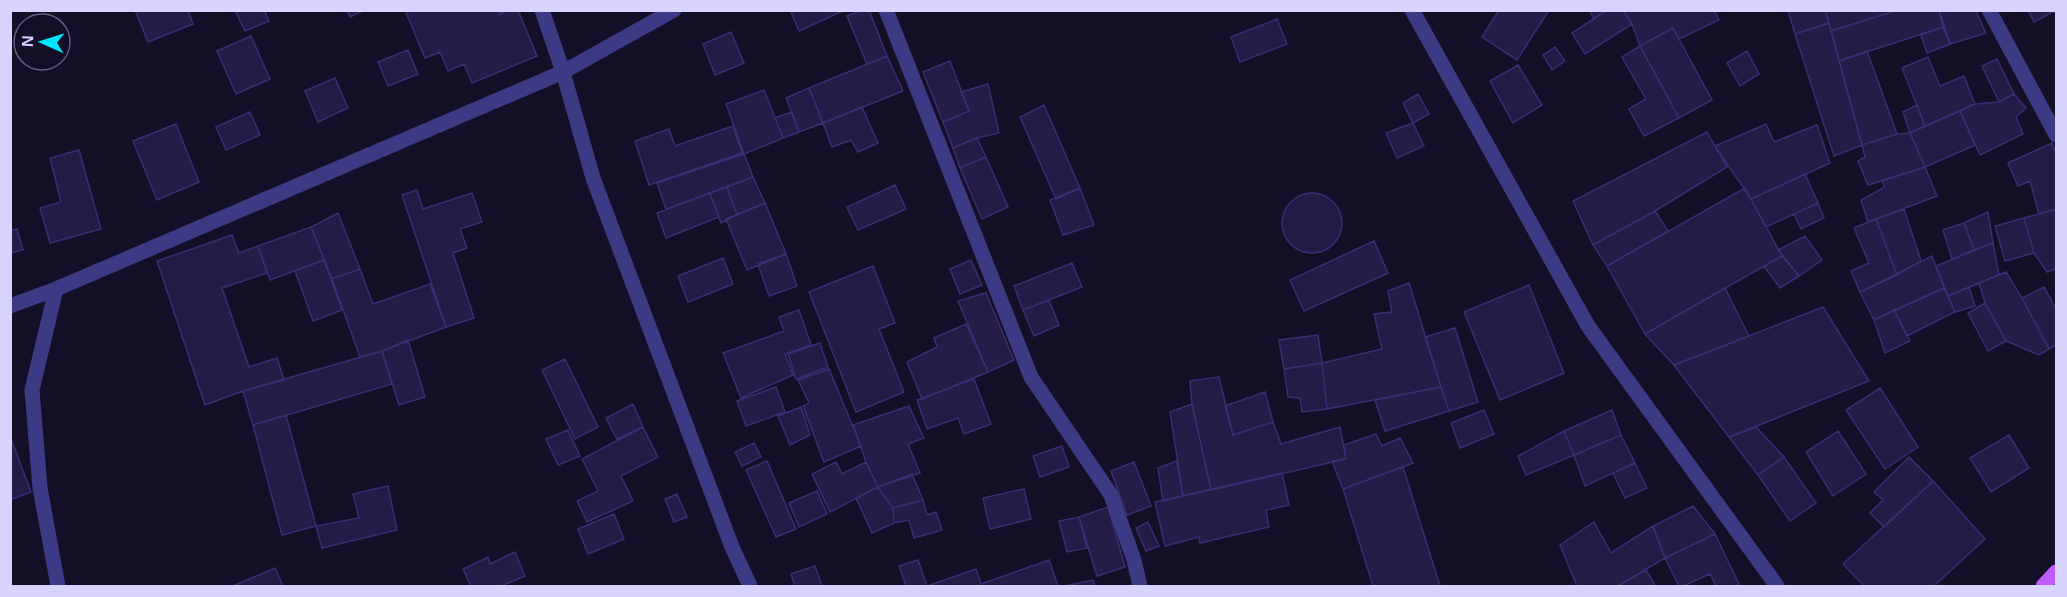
<svg xmlns="http://www.w3.org/2000/svg" width="2067" height="597" viewBox="0 0 2067 597" font-family="Helvetica,sans-serif">
<style>
.building{fill:#241b47;stroke:#3b2d73;stroke-width:1.5}
.lines{fill:none;stroke-linecap:round;stroke-linejoin:round}
.minor{stroke:#3d3a85;stroke-width:15}
.major{stroke:#c25bff;stroke-width:15}
</style>
<rect width="100%" height="100%" fill="#130f26"/>
<path class="building" d="M135,10H188L193,24L148,42Z
M235,10H264L269,21L245,31Z
M347,10H365L350,17Z
M405,10H499L500,14L507,10H518L537,56L472,83L464,64L448,71L440,52L425,58Z
M790,10H845L799,31Z
M862,10H869L887,56L867,64L847,16Z
M1499,10H1549L1517,60L1482,37Z
M1589,10H1607L1594,19Z
M1607,10H1623L1632,24L1585,54L1572,33Z
M1623,10H1714L1719,20L1679,39L1673,28L1640,46L1632,24Z
M1788,10H1825L1829,23L1795,34Z
M1825,10H1898L1831,31Z
M1898,10H1939L1943,27L1839,61L1831,31Z
M1939,10H1975L1986,33L1950,44Z
M2028,10H2056L2034,22Z
M1277,19L1287,44L1240,62L1231,37Z
M1829,23L1862,145L1834,156L1795,34Z
M1943,27L1950,44L1927,53L1921,35Z
M1673,28L1712,100L1679,118L1640,46Z
M731,32L744,63L715,75L703,44Z
M251,36L270,79L236,94L217,51Z
M1640,46L1679,118L1644,136L1629,109L1646,99L1622,57Z
M1555,47L1565,61L1552,70L1543,55Z
M408,50L418,74L388,86L378,62Z
M1747,51L1759,74L1740,86L1727,63Z
M1867,51L1897,134L1862,145L1839,61Z
M887,56L903,91L823,123L809,88Z
M1928,57L1940,86L1964,76L1975,104L1925,126L1902,68Z
M1997,59L2014,94L1999,102L1982,66Z
M950,61L969,111L943,122L923,72Z
M1518,65L1542,105L1513,123L1490,81Z
M335,78L348,108L318,122L305,91Z
M988,84L999,133L977,138L953,148L943,122L969,111L961,92Z
M809,88L823,123L799,132L786,98Z
M764,90L783,138L744,154L726,104Z
M1418,94L1429,114L1413,123L1403,103Z
M2014,94L2026,108L2016,117L2023,134L1980,155L1960,111L1975,104L1999,102Z
M1044,105L1080,188L1056,199L1020,117Z
M1917,105L1925,126L1910,133L1903,112Z
M862,107L878,143L858,152L851,140L832,147L823,123Z
M1960,111L1975,145L1925,167L1910,133Z
M250,112L260,135L226,150L216,127Z
M792,112L799,132L783,138L775,118Z
M1413,123L1424,146L1397,158L1386,133Z
M176,124L199,182L157,200L133,141Z
M1766,124L1774,142L1817,125L1830,163L1751,199L1715,146Z
M733,126L742,153L649,185L635,141L669,129L675,146Z
M1707,132L1727,167L1655,211L1593,245L1573,201Z
M1910,133L1925,167L1868,185L1858,161L1865,157L1862,145L1897,134Z
M977,138L986,157L960,168L953,148Z
M2052,143L2056,153V209L2039,214L2030,181L2018,186L2008,163Z
M79,150L101,229L50,243L40,208L61,202L50,158Z
M744,154L753,177L666,209L657,183Z
M986,157L1008,207L982,219L960,168Z
M1925,167L1937,196L1868,222L1861,200L1885,187L1882,181Z
M1805,174L1818,203L1766,227L1751,199Z
M753,177L765,203L737,215L727,187Z
M895,185L906,209L858,230L847,207Z
M727,187L737,215L721,223L710,193Z
M1080,188L1094,225L1063,235L1050,200Z
M1745,188L1782,256L1645,334L1607,266Z
M417,190L423,209L472,193L482,222L460,229L467,248L453,253L474,318L446,327L402,195Z
M710,193L719,217L666,238L657,213Z
M1282 223a30 30 0 1 1 60 0a30 30 0 1 1-60 0Z
M765,203L786,254L747,270L726,219Z
M1818,203L1824,218L1801,229L1794,214Z
M1904,209L1921,261L1897,275L1876,219Z
M2056,209V269L2047,272L2034,253L2024,218Z
M1655,211L1668,231L1607,266L1593,245Z
M1988,212L1993,243L1974,250L1964,223Z
M338,213L360,269L332,279L311,227Z
M2024,218L2034,253L2005,261L1995,226Z
M1876,219L1897,275L1860,292L1851,271L1869,263L1854,228Z
M1964,223L1974,250L1952,259L1943,230Z
M311,227L324,260L270,280L258,246Z
M17,229L23,250L10,253V231Z
M232,235L239,253L258,246L267,273L222,288L249,367L277,358L284,380L243,391L205,405L157,261Z
M1805,236L1822,260L1799,276L1778,250Z
M1374,241L1388,273L1304,311L1290,280Z
M1993,243L1999,275L1948,296L1936,266Z
M786,254L797,286L769,296L758,264Z
M1782,256L1799,276L1780,288L1764,266Z
M1932,256L1944,288L1874,320L1860,292Z
M723,258L733,284L688,302L678,276Z
M324,260L342,310L313,321L295,271Z
M971,260L982,285L960,294L950,269Z
M1072,263L1082,287L1023,310L1014,286Z
M873,266L895,323L879,329L904,392L856,412L809,292Z
M360,269L373,304L430,284L446,327L382,351L360,357L332,279Z
M2006,272L2022,298L2049,349L2039,355L2006,341L1985,303L1979,283Z
M1409,283L1441,387L1327,409L1322,363L1382,349L1374,314L1392,312L1388,291Z
M1529,285L1564,373L1500,400L1464,312Z
M1969,287L1975,306L1955,312L1948,296Z
M2044,287L2056,309V345L2049,349L2022,298Z
M1725,288L1749,336L1674,365L1645,334Z
M1944,288L1955,312L1907,336L1894,310Z
M986,293L1014,360L988,372L958,301Z
M1049,300L1059,325L1034,336L1023,310Z
M1985,303L2006,341L1988,351L1968,313Z
M1823,307L1869,381L1729,437L1674,365Z
M799,310L811,345L785,354L793,375L741,398L723,353L784,331L779,317Z
M1894,310L1910,341L1885,353L1874,320Z
M966,324L988,372L922,399L907,362L937,347L934,338Z
M1455,328L1478,402L1449,411L1425,337Z
M1318,335L1322,363L1284,369L1279,340Z
M408,340L425,397L399,405L382,351Z
M820,343L828,367L796,379L788,354Z
M382,351L392,384L253,425L243,391Z
M565,359L598,427L575,439L542,370Z
M1322,363L1327,409L1302,412L1300,398L1288,397L1284,369Z
M829,369L861,446L824,462L803,406L809,403L798,380Z
M1219,377L1233,435L1273,422L1281,444L1340,427L1346,459L1211,490L1192,404L1190,381Z
M974,379L991,424L964,434L958,418L927,429L917,400Z
M776,387L785,412L746,426L737,401Z
M1441,387L1449,411L1385,431L1375,400Z
M1880,388L1918,447L1885,469L1846,410Z
M1265,392L1273,422L1233,435L1225,406Z
M633,404L643,427L617,439L606,418Z
M1192,404L1211,490L1183,496L1170,412Z
M909,406L924,438L908,444L920,473L878,487L866,462L853,425Z
M801,407L810,435L790,445L778,416Z
M1484,410L1494,434L1460,448L1451,423Z
M1612,410L1621,435L1574,455L1564,431Z
M286,415L316,526L282,535L253,425Z
M643,427L658,457L621,476L633,501L587,522L577,501L598,491L582,459Z
M1756,427L1784,457L1758,475L1729,437Z
M568,430L580,456L558,465L546,439Z
M1564,431L1574,455L1526,475L1518,456Z
M1838,431L1866,474L1833,496L1806,452Z
M1376,434L1382,446L1400,438L1413,463L1343,489L1332,461L1346,459L1344,445Z
M1621,435L1635,463L1585,486L1574,455Z
M2009,435L2029,468L1991,492L1970,458Z
M10,436L31,492L10,500Z
M754,443L761,457L742,466L735,452Z
M1062,446L1069,467L1040,477L1033,456Z
M1784,457L1816,503L1790,521L1758,475Z
M1909,457L1933,481L1884,527L1870,513L1883,500L1874,492Z
M767,461L796,529L776,537L746,470Z
M1177,461L1183,496L1163,501L1158,468Z
M836,462L842,474L866,462L878,487L830,512L812,474Z
M1134,462L1151,506L1127,515L1111,471Z
M1635,463L1647,488L1625,498L1613,473Z
M1403,467L1440,586H1373L1343,489Z
M1282,473L1289,505L1266,510L1269,527L1200,543L1199,537L1165,546L1155,502Z
M912,474L923,500L893,508L878,487Z
M1933,481L1985,539L1934,586H1864L1843,564Z
M388,486L397,530L322,548L316,526L359,518L353,494Z
M878,487L893,508L894,523L872,533L856,498Z
M1024,489L1031,519L990,529L983,498Z
M817,491L827,514L799,527L789,503Z
M677,494L687,517L674,522L665,499Z
M923,500L927,515L936,512L942,530L914,538L909,520L894,523L893,508Z
M1693,506L1715,534L1665,558L1653,526Z
M1108,507L1125,567L1097,576L1079,517Z
M614,514L624,539L588,554L578,529Z
M1079,517L1087,548L1067,552L1059,521Z
M1148,522L1159,546L1146,551L1136,528Z
M1594,522L1611,553L1653,526L1665,558L1618,586H1577L1560,545Z
M1715,534L1740,586H1716L1710,574L1683,586H1679L1665,558Z
M515,552L525,576L501,586H471L463,569L488,557L490,564Z
M918,560L927,586L976,569L981,584L1049,560L1058,586H906L899,566Z
M815,566L822,586H795L791,574Z
M275,568L283,586H233Z
M1646,570L1655,585L1654,586H1618Z
M1093,580L1095,586H1064Z"/>
<g class="lines">
<path class="minor" d="M542,10L563,72L593,178L732,547L750,586
M886,10L1031,377L1111,495L1134,560L1140,586
M1412,10L1588,326L1777,586
M1989,10L2056,135
M56,289L32,390L40,488L58,586
M10,306L56,289L563,72L674,10"/>
<path class="major" d="M2043,586L2056,572"/>
</g>
<rect width="2067" height="597" fill="none" stroke="#d9d4ff" stroke-width="24"/>
<g transform="translate(42 42) rotate(273)"><circle r="28" fill="#130f26" stroke="#625e7d" stroke-width="1.5"/>
<path d="M0-4.5L10 22L0 15L-10 22Z" fill="#00e5ff"/>
<text y="-9" font-size="16" font-weight="bold" text-anchor="middle" fill="#d9d4ff">N</text>
</g>
</svg>
